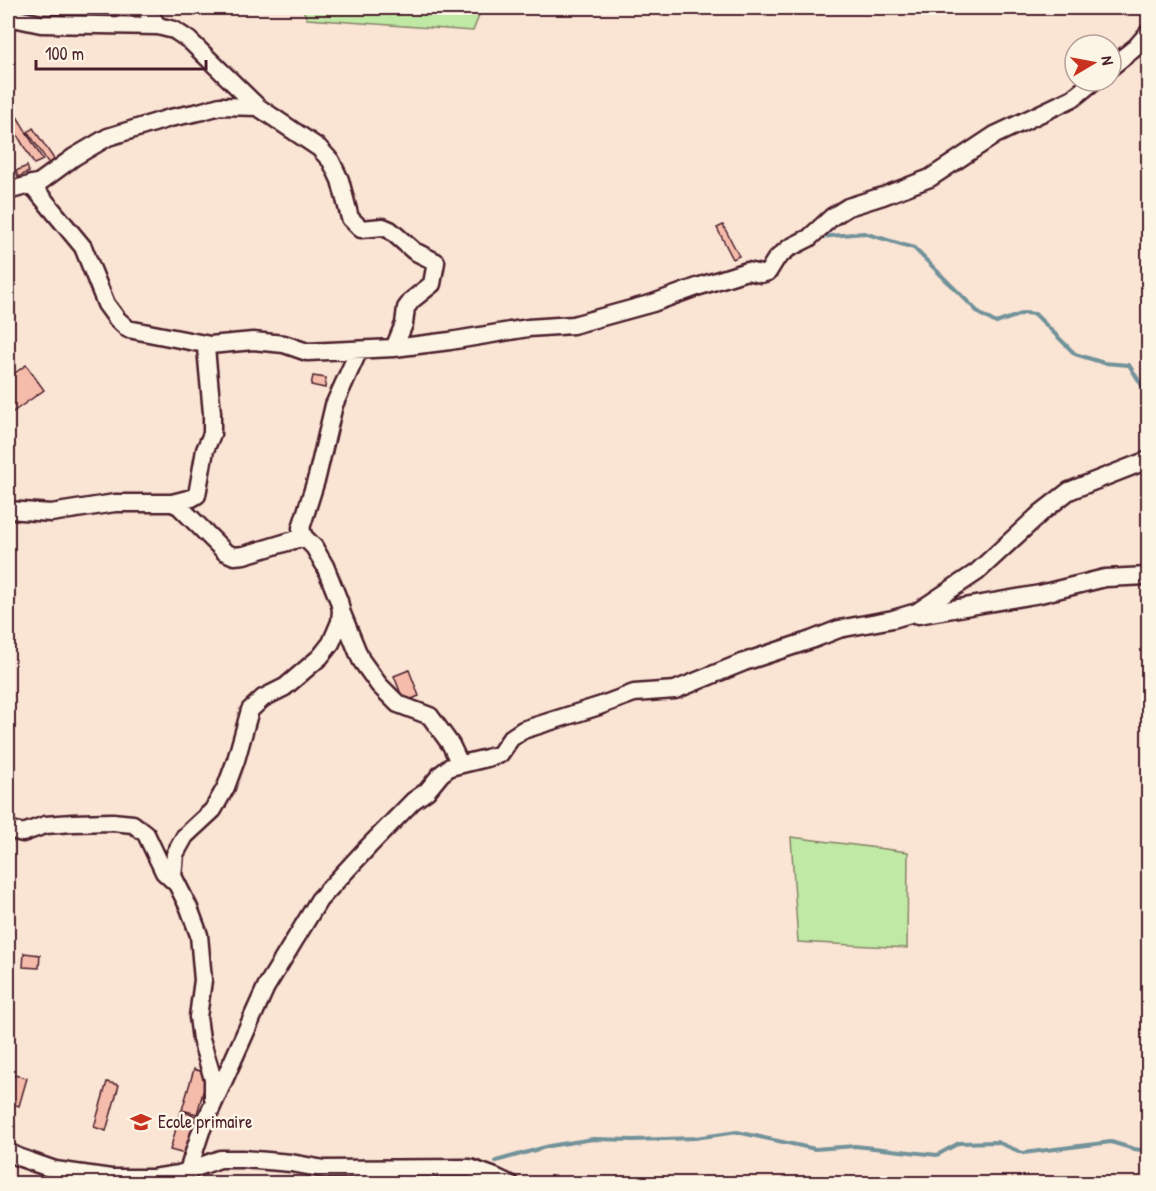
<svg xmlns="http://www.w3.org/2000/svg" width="1156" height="1191" viewBox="0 0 1156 1191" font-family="'Patrick Hand',sans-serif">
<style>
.green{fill:#c0e9a5;stroke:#858468;stroke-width:1.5}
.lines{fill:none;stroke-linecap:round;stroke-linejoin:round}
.stream{stroke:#72929a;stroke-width:4}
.building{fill:#f5bcab;stroke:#4a1f2b;stroke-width:1.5}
.minor-casing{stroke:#4a1f2b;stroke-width:21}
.minor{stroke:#fcf5e5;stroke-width:16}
.labels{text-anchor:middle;stroke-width:5;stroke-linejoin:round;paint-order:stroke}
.poi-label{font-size:18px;fill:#4a1f2b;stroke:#fcf5e5;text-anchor:start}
</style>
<rect width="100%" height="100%" fill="#fae4d4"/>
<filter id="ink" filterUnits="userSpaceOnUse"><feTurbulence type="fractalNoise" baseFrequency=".0167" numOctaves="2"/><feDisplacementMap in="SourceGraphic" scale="12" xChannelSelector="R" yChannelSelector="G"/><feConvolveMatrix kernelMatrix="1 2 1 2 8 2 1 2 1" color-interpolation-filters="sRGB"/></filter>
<g filter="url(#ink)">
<path class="green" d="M302,8H482L473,31L307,19Z
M791,837L908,852L907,948L798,942Z"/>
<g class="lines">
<path class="stream" d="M820,237L864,233L914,248L980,314L996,323L1024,313L1035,314L1075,354L1104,363L1129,365L1148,395
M496,1161L549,1146L593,1139L633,1140L695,1138L737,1132L815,1149L855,1146L937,1155L959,1143L997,1142L1023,1153L1111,1142L1134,1149L1148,1151"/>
</g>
<path class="building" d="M12,108L43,160L34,164L8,119V110Z
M33,128L56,162L49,164L28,132Z
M27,166L29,172L18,177L16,171Z
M723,225L739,256L733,259L717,228Z
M26,365L44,390L10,414L8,411V378Z
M313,376L326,378L325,388L311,385Z
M409,670L419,696L404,702L394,676Z
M24,953L40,955L39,968L23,967Z
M194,1069L208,1074L197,1114L182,1110Z
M14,1075L27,1078L19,1106L8,1102V1095Z
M107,1082L119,1085L106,1131L94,1127Z
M181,1111L196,1116L185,1154L170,1150Z"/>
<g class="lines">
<defs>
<path id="minor" d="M145,8L158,26
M8,17L41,24L158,26L174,30L189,40L258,107L319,148L331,161L340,180L350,218L361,229L383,227L390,230L414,251L436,262L432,284L412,300L406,308L404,324L394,348
M1111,67L1136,47L1148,33
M31,184L83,247L106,304L117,319L128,329L210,345
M8,191L40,182L74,157L108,137L170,118L199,112L220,106L258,107
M172,503L192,498L197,495L205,450L212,434V413L206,348L210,345L253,341L284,344L307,352L394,348L450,341L528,328L573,325L653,303L697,287L747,271L761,274L768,272L776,259L789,248L809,238L832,217L848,207L883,196L930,178L995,135L1073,98L1094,81
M8,510L51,513L115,503H172L179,506L225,552L234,556L244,555L304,537
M341,611L361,660L379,685L398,704L430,716L451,745L460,764
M918,615L1040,594L1105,578L1148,576
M8,829L23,833L45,825L73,823L112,822L133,824L146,834L164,872L177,884
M213,1098V1079L201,1039L198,1017L203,980L199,935L189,908L173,876L175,854L185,836L213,810L226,787L236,760L250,710L263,698L285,687L320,657L331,643L340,622L341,610L339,601L325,566L314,547L304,537L301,528L317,477L334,405L359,350
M8,1152L18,1157L55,1170L111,1178H153L179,1174L220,1159H243L291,1163L324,1169L470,1168L495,1177L510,1184
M180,1184L188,1171L201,1131L266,987L319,900L368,847L413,801L427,791L441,774L450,767L487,758L500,754L511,738L523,730L599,706L634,693L675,690L744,662L811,640L839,629L893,619L917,612L977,572L1042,512L1069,491L1148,460"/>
</defs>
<use href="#minor" class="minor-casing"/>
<use href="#minor" class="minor"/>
</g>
</g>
<defs>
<symbol id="school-bare" viewBox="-9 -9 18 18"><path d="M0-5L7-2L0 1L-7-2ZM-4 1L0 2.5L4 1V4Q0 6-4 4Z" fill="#c8321e" stroke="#fcf5e5" stroke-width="2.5" paint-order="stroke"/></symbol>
</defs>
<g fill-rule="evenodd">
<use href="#school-bare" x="126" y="1107" width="30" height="30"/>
</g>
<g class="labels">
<g class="poi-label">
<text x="158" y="1128">Ecole primaire</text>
</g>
</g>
<rect width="1156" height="1191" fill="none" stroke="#fcf5e5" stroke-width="30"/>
<rect x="15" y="15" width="1126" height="1161" fill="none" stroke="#4a1f2b" stroke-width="2" filter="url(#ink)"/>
<g transform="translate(1093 63) rotate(80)"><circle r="28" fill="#fcf5e5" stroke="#b59f9b" stroke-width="1.5"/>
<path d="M0-4.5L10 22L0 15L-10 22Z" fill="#c8321e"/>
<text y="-9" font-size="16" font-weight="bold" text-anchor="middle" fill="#4a1f2b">N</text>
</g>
<path d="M36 60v9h170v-9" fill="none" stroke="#4a1f2b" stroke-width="3"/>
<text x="45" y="60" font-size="18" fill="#4a1f2b" stroke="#fcf5e5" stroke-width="4.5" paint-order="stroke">100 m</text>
</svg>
